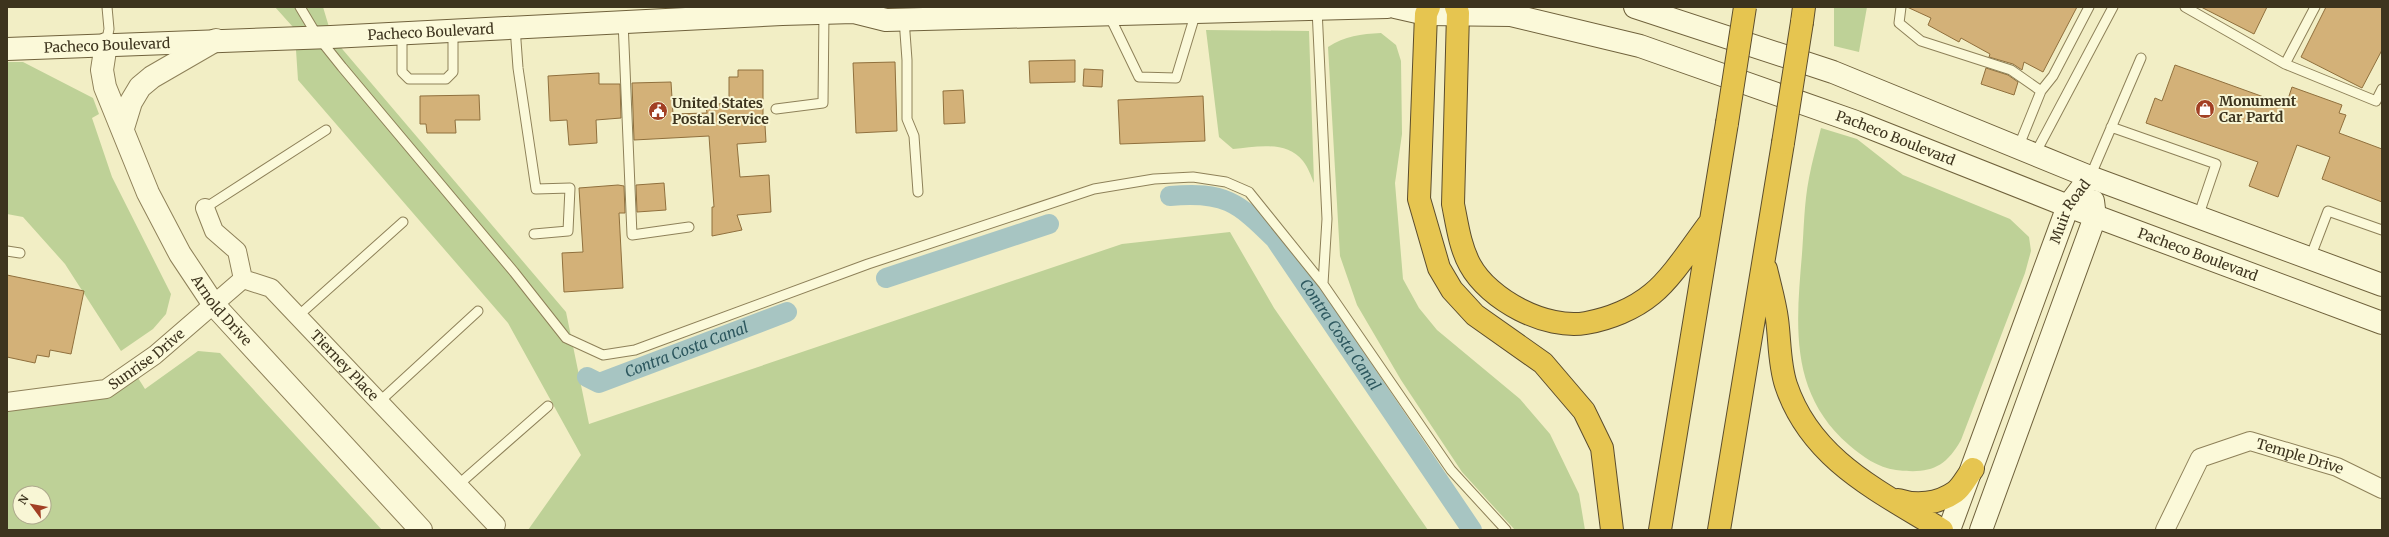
<svg xmlns="http://www.w3.org/2000/svg" width="2389" height="537" viewBox="0 0 2389 537" font-family="Merriweather,serif">
<style>
.green{fill:#bed197;fill-rule:evenodd}
.lines{fill:none;stroke-linecap:round;stroke-linejoin:round}
.canal{stroke:#a7c5c2;stroke-width:20}
.building{fill:#d3b178;stroke:#90703d}
.service-casing{stroke:#8e8159;stroke-width:11}
.minor-casing{stroke:#8e8159;stroke-width:20}
.tertiary-casing{stroke:#8e8159;stroke-width:24}
.secondary-casing{stroke:#70623c;stroke-width:24}
.motorway-casing{stroke:#5c4d2d;stroke-width:24}
.service{stroke:#fbf9d9;stroke-width:9}
.minor{stroke:#fbf9d9;stroke-width:18}
.tertiary{stroke:#fbf9d9;stroke-width:22}
.secondary{stroke:#fbf9d9;stroke-width:22}
.motorway{stroke:#e6c550;stroke-width:22}
.motorway-bridge-casing{stroke:#5c4d2d;stroke-width:24;stroke-linecap:butt}
.motorway-bridge{stroke:#e6c550;stroke-width:22}
.labels{text-anchor:middle;stroke-width:4;stroke-linejoin:round;paint-order:stroke}
.street-label{font-size:14px;fill:#3d341e;stroke:#f8f6d5}
.poi-label{font-size:14px;font-weight:bold;fill:#3d341e;stroke:#f8f6d5;text-anchor:start}
.water-label{font-size:15px;font-style:italic;fill:#2c575e;stroke:#f8f6d5}
</style>
<rect width="100%" height="100%" fill="#f2eec5"/>
<path class="green" d="M275,7H323L332,37L566,312L589,424L1122,244L1230,232L1274,308L1428,530H528L581,455L508,323L298,80L296,50L301,36Z
M1834,7H1867L1859,52L1834,46Z
M1206,30L1309,31L1314,183C1311,176 1308,167 1303,161C1286,140 1256,147 1233,149L1219,137Z
M1381,33L1396,45L1401,61L1402,134L1395,183L1403,279L1419,308L1437,330L1520,399L1550,434L1579,494L1585,530H1515L1462,472L1401,380L1357,305L1340,256L1328,47C1345,36 1361,34 1381,33Z
M7,62H23L93,98L99,114L92,118L112,177L171,294L166,314L153,329L121,351L65,264L23,217L7,214Z
M1821,128L1857,139L1903,175L2010,219L2029,237L2031,251L2025,273L1961,440C1945,469 1928,474 1896,470C1878,468 1862,456 1849,445C1789,393 1796,325 1802,254C1804,229 1804,203 1809,178C1812,161 1817,145 1821,128Z
M198,351L220,353L382,530H7V402L106,389L133,370L145,389ZM20,493H44V517H20Z"/>
<g class="lines">
<g class="canal">
<path id="s1" d="M1170,196C1224,191 1238,202 1275,239L1472,530"/>
<path d="M886,278L1049,224"/>
<path id="s2" d="M587,377L599,383L787,312"/>
</g>
</g>
<path class="building" d="M1907,7H2077L2043,72L2024,62L2022,70L2013,64L1989,57L1990,54L1961,38L1959,42L1928,25L1931,18Z
M2201,7H2267L2254,34Z
M2326,7H2382V50L2362,88L2301,57Z
M1075,60V82L1030,83L1029,61Z
M895,62L897,131L856,133L853,63Z
M2175,65L2286,105L2292,87L2342,105L2339,113L2346,115L2339,133L2382,149V202L2322,179L2330,157L2297,145L2278,197L2249,186L2258,162L2146,123L2155,98L2162,101Z
M1986,68L2008,75L2018,82L2014,95L1981,84Z
M1084,69L1103,70L1102,87L1083,86Z
M738,70H763V125H765L766,142L737,144L740,177L769,175L771,212L737,215L742,230L712,236V207H714L709,136L634,140L632,83L671,82L673,114L707,113L706,105L729,103V77H738Z
M599,73V84H620L621,118L596,120L597,143L569,145L567,120L550,121L548,76Z
M963,90L965,123L944,124L943,91Z
M479,95L480,120H455L456,133H427L426,124H420V96Z
M1203,96L1205,141L1120,144L1118,100Z
M664,183L666,210L637,212L636,185Z
M618,185L624,186L625,213H619L623,288L564,292L562,253L583,252L579,188Z
M7,275L84,291L71,354L50,350L49,357L37,355L35,363L7,357Z"/>
<g class="lines">
<defs>
<path id="service" d="M300,7L318,37L342,67L514,272L566,338L603,355L635,350L868,264L1094,189L1154,179L1193,177L1226,182L1249,192L1323,284L1327,219L1317,9
M1901,7L1899,23L1921,41L2011,70L2041,91
M2185,7L2285,64
M2315,7L2285,64L2376,101L2382,89
M1109,15L1139,77L1176,78L1196,12
M904,19L907,60V119L914,136L918,192
M623,21L632,235L689,227
M515,27L518,68L536,189L570,188L568,231L534,234
M402,34V72L409,79H446L453,72V30
M106,44L109,29L107,7
M776,109L823,103L824,12
M2111,127L2216,164L2198,217
M2018,148L2041,91L2053,76L2089,7
M2035,154L2113,7
M2090,177L2141,58
M205,208L326,130
M7,251L20,253
M2310,258L2328,211L2382,230
M1323,284L1451,470L1506,530
M298,316L403,222
M379,402L478,311
M458,485L548,406"/>
<g id="minor">
<path id="s3" d="M205,208L214,231L237,251L243,279L271,288L496,525"/>
<path id="s4" d="M7,402L106,389L155,355L243,279"/>
<path id="s5" d="M2165,530L2200,458L2250,441L2337,467L2382,489"/>
</g>
<g id="tertiary">
<path id="s6" d="M106,44L102,70L105,87L148,193L180,254L214,305L421,530"/>
<path d="M123,128L131,102L140,87L152,77L216,40"/>
</g>
<g id="secondary">
<path id="s7" d="M1395,7L1426,14L1511,15L1640,46L1856,122L2068,206L2382,323"/>
<path d="M1635,7L1833,72L2090,177L2382,285"/>
<path id="s8" d="M7,49L331,37L782,14L854,12L886,20L1387,7"/>
<path id="s9" d="M1949,530L2068,206L2090,177"/>
<path d="M1981,530L2095,217L2093,201"/>
</g>
<path id="motorway" d="M1429,7L1426,14L1419,199L1439,268L1452,290L1475,315L1543,363L1584,411L1602,448L1612,530
M1456,7L1458,13L1453,204C1457,224 1460,247 1470,265C1489,300 1546,330 1586,323C1609,319 1634,309 1652,294C1673,277 1694,243 1711,221
M1802,22L1804,7
M1766,269C1770,286 1775,303 1777,319C1780,341 1779,364 1786,385C1811,460 1879,491 1942,530
M1898,500C1916,506 1938,504 1955,492C1962,487 1967,476 1973,469
M1660,530L1727,123
M1719,530L1783,143"/>
</defs>
<use href="#service" class="service-casing"/>
<use href="#minor" class="minor-casing"/>
<use href="#tertiary" class="tertiary-casing"/>
<use href="#secondary" class="secondary-casing"/>
<use href="#motorway" class="motorway-casing"/>
<use href="#service" class="service"/>
<use href="#minor" class="minor"/>
<use href="#tertiary" class="tertiary"/>
<use href="#secondary" class="secondary"/>
<use href="#motorway" class="motorway"/>
<defs>
<path id="motorway-bridge" d="M1727,123L1745,7
M1783,143L1802,22"/>
</defs>
<use href="#motorway-bridge" class="motorway-bridge-casing"/>
<use href="#motorway-bridge" class="motorway-bridge"/>
</g>
<defs>
<symbol id="shop-disc" viewBox="-11 -11 22 22"><circle r="9.5" fill="#a23f24" stroke="#f8f6d5"/><path d="M-5-2.5h2.3a2.7 3.5 0 0 1 5.4 0H5L5.5 6h-11ZM-1.5-2.5h3a1.5 2.3 0 0 0-3 0Z" fill="#fff"/></symbol>
<symbol id="civic-disc" viewBox="-11 -11 22 22"><circle r="9.5" fill="#a23f24" stroke="#f8f6d5"/><path d="M-.6-6.5H3V-4.5H.6V-3L4-1V1h2V6H-6V1h2V-1L-.6-3ZM-1.2 2.5V6h2.4V2.5Z" fill="#fff"/></symbol>
</defs>
<g fill-rule="evenodd">
<use href="#shop-disc" x="2194" y="98" width="22" height="22"/>
<use href="#civic-disc" x="647" y="100" width="22" height="22"/>
</g>
<g class="labels">
<g class="street-label">
<text dy="5" stroke="none"><textPath href="#s8" startOffset="424">Pacheco Boulevard</textPath></text>
<text dy="5" stroke="none"><textPath href="#s8" startOffset="100">Pacheco Boulevard</textPath></text>
<text dy="5" stroke="none"><textPath href="#s7" startOffset="521">Pacheco Boulevard</textPath></text>
<text dy="5" stroke="none"><textPath href="#s9" startOffset="341">Muir Road</textPath></text>
<text dy="5" stroke="none"><textPath href="#s7" startOffset="845">Pacheco Boulevard</textPath></text>
<text dy="5" stroke="none"><textPath href="#s6" startOffset="297">Arnold Drive</textPath></text>
<text dy="5" stroke="none"><textPath href="#s4" startOffset="150">Sunrise Drive</textPath></text>
<text dy="5" stroke="none"><textPath href="#s3" startOffset="220">Tierney Place</textPath></text>
<text dy="5" stroke="none"><textPath href="#s5" startOffset="185">Temple Drive</textPath></text>
</g>
<g class="poi-label">
<text x="2219" y="106">Monument<tspan x="2219" dy="16">Car Partd</tspan></text>
<text x="672" y="108">United States<tspan x="672" dy="16">Postal Service</tspan></text>
</g>
<g class="water-label">
<text dy="5" stroke="none"><textPath href="#s1" startOffset="235">Contra Costa Canal</textPath></text>
<text dy="5" stroke="none"><textPath href="#s2" startOffset="107">Contra Costa Canal</textPath></text>
</g>
</g>
<rect width="2389" height="537" fill="none" stroke="#3d341e" stroke-width="16"/>
<g transform="translate(32 505) rotate(302)"><circle r="19" fill="#f8f6d5" stroke="#ada88c"/>
<path d="M0-3L7 15L0 10L-7 15Z" fill="#a23f24"/>
<text y="-6" font-size="11" font-weight="bold" text-anchor="middle" fill="#3d341e">N</text>
</g>
</svg>
